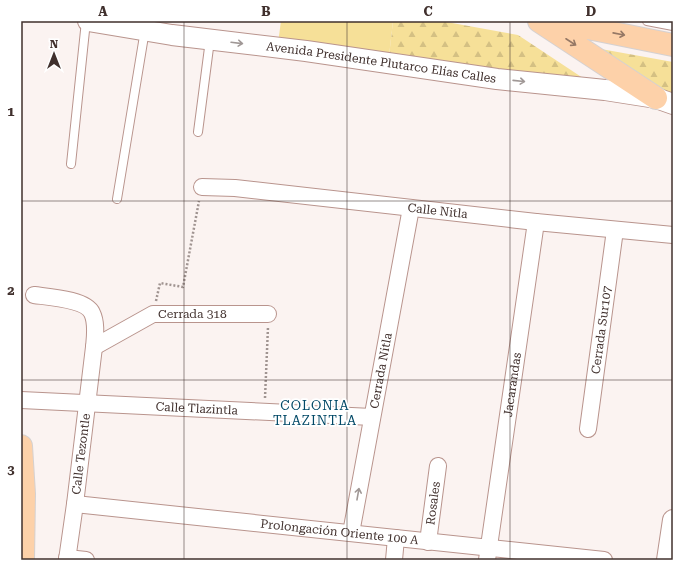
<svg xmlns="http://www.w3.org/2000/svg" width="694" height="581" viewBox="0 0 694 581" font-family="'Roboto Serif',serif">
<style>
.forest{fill:url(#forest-firs)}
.pitch{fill:#f6e098}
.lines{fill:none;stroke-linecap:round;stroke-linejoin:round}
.service-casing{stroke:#b9948d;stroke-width:10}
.minor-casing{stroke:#b9948d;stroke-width:18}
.tertiary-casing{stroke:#b9948d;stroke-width:22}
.primary-casing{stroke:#d5d1d1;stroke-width:24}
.path{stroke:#a09491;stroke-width:2.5;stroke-dasharray:2 2;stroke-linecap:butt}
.service{stroke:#fff;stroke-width:8}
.minor{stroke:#fff;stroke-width:16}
.tertiary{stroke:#fff;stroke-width:20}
.primary{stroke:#fdd1a9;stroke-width:22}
.oneway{stroke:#957865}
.oneway2{stroke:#a09896}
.grid{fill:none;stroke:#40302d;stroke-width:1;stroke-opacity:0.55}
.labels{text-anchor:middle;stroke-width:3.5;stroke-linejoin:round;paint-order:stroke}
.street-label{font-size:12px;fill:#40302d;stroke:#fff}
.neighbourhood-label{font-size:13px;letter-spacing:1px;fill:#014866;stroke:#fff}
.neatline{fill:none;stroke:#40302d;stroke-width:1.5}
.grid-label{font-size:13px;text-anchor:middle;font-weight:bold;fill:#40302d}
</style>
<defs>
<pattern id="forest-firs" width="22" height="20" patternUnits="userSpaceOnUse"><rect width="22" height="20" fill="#f6e098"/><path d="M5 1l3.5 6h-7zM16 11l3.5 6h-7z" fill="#d4c083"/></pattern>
</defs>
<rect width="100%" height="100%" fill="#fbf3f1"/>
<path class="forest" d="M393,21H441L518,35L598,88L389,56Z
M601,49L673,62V95H671Z"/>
<path class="pitch" d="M281,21H393L389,56L278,43Z"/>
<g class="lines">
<defs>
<path id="service" d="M647,21L673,26
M198,132L210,40
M71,164L86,21
M117,199L145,30"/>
<g id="minor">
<path id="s1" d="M202,187L235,188L536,222L673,235"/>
<path d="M34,295C48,297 86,299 92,313C97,323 95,336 94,347L75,504L67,560"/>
<path id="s2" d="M94,347L153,314H268"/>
<path id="s3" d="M21,400L372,417"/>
<path id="s4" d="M588,429L615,230"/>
<path id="s5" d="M75,504L604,560"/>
<path id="s6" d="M351,533L411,208"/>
<path id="s7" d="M428,542L438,466"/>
<path d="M67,558L86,560"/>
<path d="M394,560L396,538"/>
<path id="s8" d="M487,560L536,222"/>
</g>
<g id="tertiary">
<path id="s9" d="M88,21L172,35L306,51L497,79L605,90L656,98L673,104"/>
<path d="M667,560L673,520"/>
</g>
<path id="primary" d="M539,21L656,98
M553,21L673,45
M21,446L24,494L23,560"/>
</defs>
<use href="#service" class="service-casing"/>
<use href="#minor" class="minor-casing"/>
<use href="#tertiary" class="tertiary-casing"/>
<use href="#primary" class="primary-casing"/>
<path class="path" d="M156,301L160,283L183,287L199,201
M265,398L268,327"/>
<use href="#service" class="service"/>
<use href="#minor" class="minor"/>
<use href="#tertiary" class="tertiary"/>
<use href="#primary" class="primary"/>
</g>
<defs><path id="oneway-shaft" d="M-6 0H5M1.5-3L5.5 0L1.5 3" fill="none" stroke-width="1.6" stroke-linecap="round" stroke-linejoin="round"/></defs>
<g class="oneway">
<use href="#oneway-shaft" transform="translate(619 34) rotate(11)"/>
<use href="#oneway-shaft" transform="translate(571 42) rotate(33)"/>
</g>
<g class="oneway2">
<use href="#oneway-shaft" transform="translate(237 43) rotate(7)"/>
<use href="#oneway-shaft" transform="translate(519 81) rotate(6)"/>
<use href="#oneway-shaft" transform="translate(358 494) rotate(-80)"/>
</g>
<path class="grid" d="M184,21V560M347,21V560M510,21V560M21,201H673M21,380H673"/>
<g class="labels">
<g class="street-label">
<text dy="4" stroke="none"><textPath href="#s9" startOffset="296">Avenida Presidente Plutarco Elías Calles</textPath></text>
<text dy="4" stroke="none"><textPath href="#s1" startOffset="237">Calle Nitla</textPath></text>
<text dy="4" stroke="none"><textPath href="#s2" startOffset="107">Cerrada 318</textPath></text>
<text dy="4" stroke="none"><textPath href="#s4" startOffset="100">Cerrada Sur107</textPath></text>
<text dy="4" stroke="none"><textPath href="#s6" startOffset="165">Cerrada Nitla</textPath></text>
<text dy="4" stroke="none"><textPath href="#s8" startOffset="177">Jacarandas</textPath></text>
<text dy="4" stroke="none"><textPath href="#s3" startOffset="176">Calle Tlazintla</textPath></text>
<text transform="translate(81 454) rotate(-83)" y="4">Calle Tezontle</text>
<text dy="4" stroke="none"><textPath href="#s7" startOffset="39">Rosales</textPath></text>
<text dy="4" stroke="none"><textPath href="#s5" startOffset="266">Prolongación Oriente 100 A</textPath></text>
</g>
<g class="neighbourhood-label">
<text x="315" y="410">COLONIA<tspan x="315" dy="15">TLAZINTLA</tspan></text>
</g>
</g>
<rect width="694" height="581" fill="none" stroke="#ffffff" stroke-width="44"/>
<g transform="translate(54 54)" stroke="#ffffff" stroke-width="3" paint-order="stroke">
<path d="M0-3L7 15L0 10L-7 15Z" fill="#40302d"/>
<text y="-6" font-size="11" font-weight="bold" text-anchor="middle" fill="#40302d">N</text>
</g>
<rect x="22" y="22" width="650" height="537" class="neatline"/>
<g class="grid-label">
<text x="103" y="16">A</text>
<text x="266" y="16">B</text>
<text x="428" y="16">C</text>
<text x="591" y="16">D</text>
<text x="11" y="116">1</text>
<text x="11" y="295">2</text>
<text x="11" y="474">3</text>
</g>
</svg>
